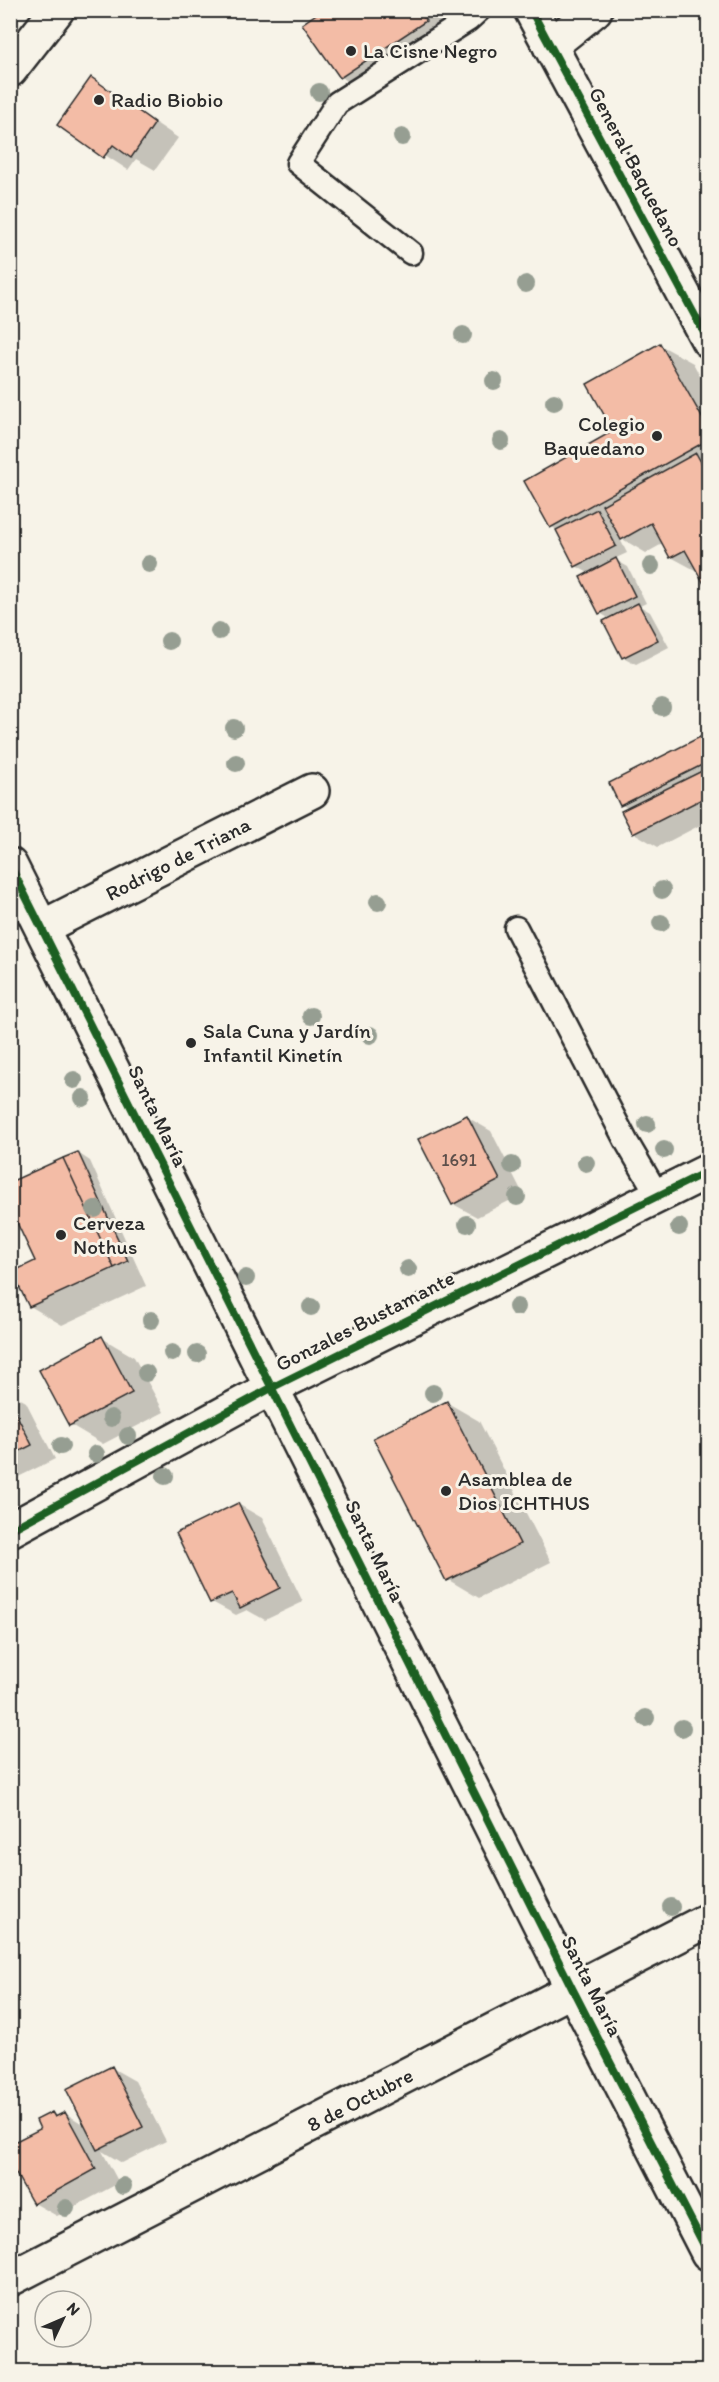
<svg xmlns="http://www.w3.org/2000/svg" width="719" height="2382" viewBox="0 0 719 2382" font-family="Itim,sans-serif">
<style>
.shadow{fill:#0003}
.building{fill:#f3bca6;stroke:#2b2b2b;stroke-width:1.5}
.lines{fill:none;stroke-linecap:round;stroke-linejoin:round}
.lane-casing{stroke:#2b2b2b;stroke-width:27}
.street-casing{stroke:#2b2b2b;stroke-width:38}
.secondary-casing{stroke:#2b2b2b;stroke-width:38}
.lane{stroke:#f7f3e8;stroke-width:22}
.street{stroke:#f7f3e8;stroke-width:33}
.secondary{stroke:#f7f3e8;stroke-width:33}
.cycleway-casing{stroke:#f7f3e8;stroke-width:11}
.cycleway{stroke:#1b5e20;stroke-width:8}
.tree{fill:#969e92}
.poi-dot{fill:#2b2b2b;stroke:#f7f3e8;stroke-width:2}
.labels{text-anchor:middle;stroke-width:6;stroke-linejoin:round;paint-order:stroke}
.number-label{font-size:18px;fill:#5d4f4a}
.poi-label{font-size:21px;fill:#2b2b2b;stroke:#f7f3e8;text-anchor:start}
.street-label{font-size:21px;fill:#2b2b2b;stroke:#f7f3e8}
</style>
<rect width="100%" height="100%" fill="#f7f3e8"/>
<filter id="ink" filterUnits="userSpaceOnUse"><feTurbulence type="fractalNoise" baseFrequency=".0167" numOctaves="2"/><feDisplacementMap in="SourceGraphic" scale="12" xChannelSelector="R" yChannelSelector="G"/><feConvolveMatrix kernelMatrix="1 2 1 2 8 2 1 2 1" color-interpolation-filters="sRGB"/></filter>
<g filter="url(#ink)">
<path class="shadow" d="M325,10H432L449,35L364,91L341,77Z
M91,79L178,138L155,170L136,159L128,170L59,125Z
M660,345L693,363L708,391V588L697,569L695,570L671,557L664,543L646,553L619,537L627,553L614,559L628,567L646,603L640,606L650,612L669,647L636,664L623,657L610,619L600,613L590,574L576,566L557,530L552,527L615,432Z
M708,735V821L658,847L634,833L629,809L622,805L611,783Z
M467,1117L491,1131L523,1194L477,1217L453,1204Z
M78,1153L90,1161L146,1286L62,1325L30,1306L37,1262Z
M102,1338L134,1357L164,1412L103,1444L71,1425Z
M10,1393L26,1402L55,1459L10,1481Z
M446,1402L479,1421L551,1562L479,1598L447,1579Z
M238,1504L262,1518L303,1602L265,1620L247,1610L236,1615L212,1602Z
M112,2068L135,2081L166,2141L122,2163L102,2151L119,2183L57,2216L34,2203L41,2129L52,2114L58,2117L65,2113L86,2126Z"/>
<path class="building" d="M322,10H419L426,21L340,78L302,24Z
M91,77L155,123L131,158L113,145L103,158L57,125Z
M660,343L708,428V440L550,528L524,481L613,431L587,384Z
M696,453L708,475V591L685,550L670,558L651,523L621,540L602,505Z
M597,509L616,546L575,567L556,530Z
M616,558L635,596L599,614L580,577Z
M638,603L658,640L622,658L603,621Z
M708,733V762L620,806L609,783Z
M708,768V796L633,834L621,811Z
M467,1115L500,1180L452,1205L418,1139Z
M78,1152L128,1261L114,1268L63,1158Z
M63,1158L114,1268L29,1307L12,1272L35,1261L10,1208V1182Z
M102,1336L132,1393L69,1426L39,1370Z
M447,1401L520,1544L446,1581L373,1438Z
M10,1402L32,1445L10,1456Z
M238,1503L280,1588L240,1608L232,1593L210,1603L176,1533Z
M112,2066L143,2127L97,2150L66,2089Z
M52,2112L55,2117L65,2112L96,2169L33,2204L10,2163V2144L40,2129L36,2120Z"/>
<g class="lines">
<defs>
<path id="lane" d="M411,253L298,163L337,103L468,20L479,10
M516,928L626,1141L657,1194"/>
<path id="street" d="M550,46L595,10
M10,865L573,1990L708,2253
M43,927L312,791
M10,1530L273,1387L708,1171
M10,2279L708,1920"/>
<path id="secondary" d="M531,10L708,340
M10,70L57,10"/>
</defs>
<use href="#lane" class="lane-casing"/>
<use href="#street" class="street-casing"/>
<use href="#secondary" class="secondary-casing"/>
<use href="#lane" class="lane"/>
<use href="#street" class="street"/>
<use href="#secondary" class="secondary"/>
<defs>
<path id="cycleway" d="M531,10L708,340
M10,865L573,1990L708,2253
M10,1530L273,1387L708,1171"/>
</defs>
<use href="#cycleway" class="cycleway-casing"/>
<use href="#cycleway" class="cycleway"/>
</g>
<g class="tree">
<circle cx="319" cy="92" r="9"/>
<circle cx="402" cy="137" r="9"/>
<circle cx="526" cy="284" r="9"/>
<circle cx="463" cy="335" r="9"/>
<circle cx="494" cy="381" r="9"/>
<circle cx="554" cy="402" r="9"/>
<circle cx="501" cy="441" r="9"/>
<circle cx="149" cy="564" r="9"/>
<circle cx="651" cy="566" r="9"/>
<circle cx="219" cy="631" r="9"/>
<circle cx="169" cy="641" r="9"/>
<circle cx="662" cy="707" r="9"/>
<circle cx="234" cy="728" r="9"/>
<circle cx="236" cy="763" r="9"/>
<circle cx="662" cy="890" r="9"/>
<circle cx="378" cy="902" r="9"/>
<circle cx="661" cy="923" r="9"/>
<circle cx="311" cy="1016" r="9"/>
<circle cx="370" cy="1035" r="9"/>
<circle cx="74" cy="1080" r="9"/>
<circle cx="83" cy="1098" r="9"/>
<circle cx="647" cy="1124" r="9"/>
<circle cx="664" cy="1150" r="9"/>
<circle cx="586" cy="1163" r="9"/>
<circle cx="512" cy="1165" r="9"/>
<circle cx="517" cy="1197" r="9"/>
<circle cx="95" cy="1209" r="9"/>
<circle cx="467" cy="1224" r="9"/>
<circle cx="679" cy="1227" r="9"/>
<circle cx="408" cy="1269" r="9"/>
<circle cx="246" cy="1278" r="9"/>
<circle cx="311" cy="1307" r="9"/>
<circle cx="517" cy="1307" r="9"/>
<circle cx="151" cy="1320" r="9"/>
<circle cx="172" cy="1353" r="9"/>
<circle cx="197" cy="1354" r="9"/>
<circle cx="146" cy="1373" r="9"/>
<circle cx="433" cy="1393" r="9"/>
<circle cx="111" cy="1418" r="9"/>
<circle cx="128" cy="1436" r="9"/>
<circle cx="61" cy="1446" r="9"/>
<circle cx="96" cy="1454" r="9"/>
<circle cx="165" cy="1476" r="9"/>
<circle cx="646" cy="1718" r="9"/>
<circle cx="682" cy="1728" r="9"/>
<circle cx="671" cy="1907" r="9"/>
<circle cx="123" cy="2186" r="9"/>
<circle cx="66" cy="2208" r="9"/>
</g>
</g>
<g class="poi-dot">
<circle cx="351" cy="51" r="6"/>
<circle cx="99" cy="100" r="6"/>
<circle cx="657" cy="436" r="6"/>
<circle cx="191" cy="1043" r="6"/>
<circle cx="61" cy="1235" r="6"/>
<circle cx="446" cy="1491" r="6"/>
</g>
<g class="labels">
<g class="number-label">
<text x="459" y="1166">1691</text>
</g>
<g class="poi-label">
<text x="363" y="58">La Cisne Negro</text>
<text x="111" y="107">Radio Biobio</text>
<text x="645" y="431" text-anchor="end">Colegio<tspan x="645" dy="24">Baquedano</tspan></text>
<text x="203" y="1038">Sala Cuna y Jardín<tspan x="203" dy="24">Infantil Kinetín</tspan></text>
<text x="73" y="1230">Cerveza<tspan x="73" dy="24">Nothus</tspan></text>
<text x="458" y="1486">Asamblea de<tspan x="458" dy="24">Dios ICHTHUS</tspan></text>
</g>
<g class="street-label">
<text transform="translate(636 167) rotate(62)" y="7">General Baquedano</text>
<text transform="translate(178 859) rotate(-27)" y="7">Rodrigo de Triana</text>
<text transform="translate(158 1116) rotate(64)" y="7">Santa María</text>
<text transform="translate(365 1321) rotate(-27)" y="7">Gonzales Bustamante</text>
<text transform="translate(375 1551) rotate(64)" y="7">Santa María</text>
<text transform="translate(592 1986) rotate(63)" y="7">Santa María</text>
<text transform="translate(360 2100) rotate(-27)" y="7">8 de Octubre</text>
</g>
</g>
<rect width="719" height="2382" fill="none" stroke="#f7f3e8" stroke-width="36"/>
<rect x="18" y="18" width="683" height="2346" fill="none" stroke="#2b2b2b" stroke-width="2" filter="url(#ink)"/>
<g transform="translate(63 2319) rotate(46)"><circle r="28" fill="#f7f3e8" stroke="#a5a39c" stroke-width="1.5"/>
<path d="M0-4.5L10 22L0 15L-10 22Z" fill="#2b2b2b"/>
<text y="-9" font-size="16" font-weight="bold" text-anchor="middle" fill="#2b2b2b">N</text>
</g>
</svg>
